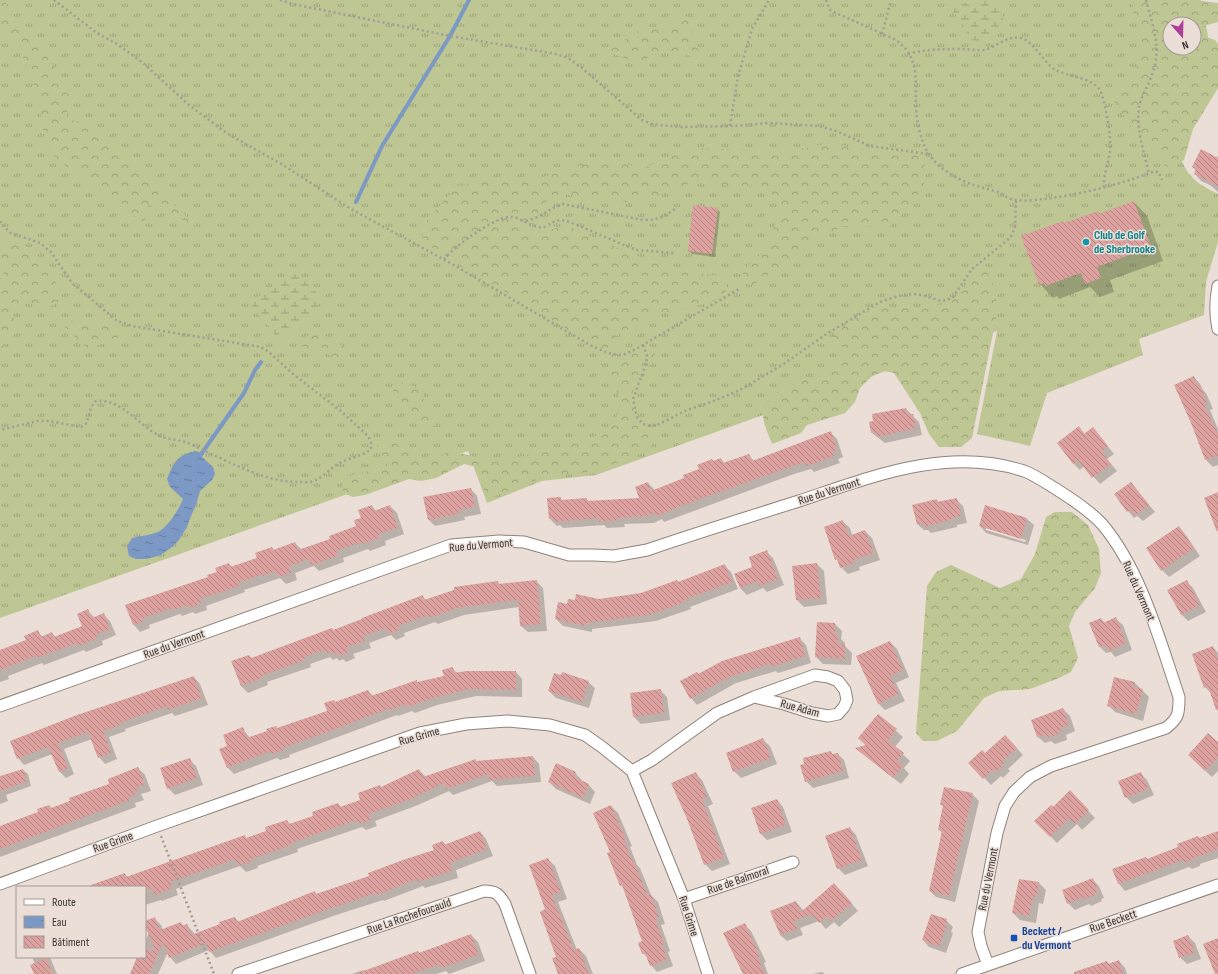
<svg xmlns="http://www.w3.org/2000/svg" width="1218" height="974" viewBox="0 0 1218 974" font-family="'Sofia Sans Condensed',sans-serif">
<style>
.grass{fill:url(#grass-tufts);fill-rule:evenodd}
.forest{fill:url(#forest-crowns);fill-rule:evenodd}
.wetland{fill:url(#wetland-marsh)}
.water{fill:url(#water-ripples)}
.shadow{fill:#0003;fill-rule:evenodd}
.lines{fill:none;stroke-linecap:round;stroke-linejoin:round}
.stream{stroke:#7b99c4;stroke-width:4}
.building{fill:url(#building-back-hatch)}
.street-casing{stroke:#8e837b;stroke-width:13}
.path{stroke:#a49b94;stroke-width:2.5;stroke-dasharray:2 3;stroke-linecap:butt}
.street{stroke:#fff;stroke-width:11}
.culture-dot{fill:#0f9aa8;stroke:#eaded6;stroke-width:1.5}
.transit-dot{fill:#1a4fb4;stroke:#eaded6;stroke-width:1.5}
.labels{text-anchor:middle;stroke-width:3;stroke-linejoin:round;paint-order:stroke}
.culture-label{font-size:12px;font-weight:bold;fill:#0d838f;stroke:#eaded6;text-anchor:start}
.street-label{font-size:12px;fill:#393431;stroke:#eaded6}
.transit-label{font-size:12px;font-weight:bold;fill:#164399;stroke:#eaded6;text-anchor:start}
</style>
<defs>
<pattern id="grass-tufts" width="24" height="20" patternUnits="userSpaceOnUse"><rect width="24" height="20" fill="#bec694"/><path d="M3 7l-1-3M5 7V3M7 7l1-3M15 17l-1-3M17 17v-4M19 17l1-3" fill="none" stroke="#9ba279"/></pattern>
<pattern id="forest-crowns" width="20" height="18" patternUnits="userSpaceOnUse"><rect width="20" height="18" fill="#bec694"/><path d="M2 6a3 3 0 1 1 6 0M12 15a3 3 0 1 1 6 0" fill="none" stroke="#9ba279"/></pattern>
<pattern id="wetland-marsh" width="20" height="14" patternUnits="userSpaceOnUse"><rect width="20" height="14" fill="#bec694"/><path d="M1 5h8M5 5V1M11 12h8M15 12V8" fill="none" stroke="#9ba279"/></pattern>
<pattern id="water-ripples" width="26" height="14" patternUnits="userSpaceOnUse"><rect width="26" height="14" fill="#7b99c4"/><path d="M2 4q2-2 4 0t4 0M15 11q2-2 4 0t4 0" fill="none" stroke="#667ea0"/></pattern>
<pattern id="building-back-hatch" width="6" height="6" patternUnits="userSpaceOnUse"><rect width="6" height="6" fill="#dda19f"/><path d="M-1 5l2 2M0 0l6 6M5-1l2 2" fill="none" stroke="#b48482"/></pattern>
</defs>
<rect width="100%" height="100%" fill="#eaded6"/>
<path class="grass" d="M0,0H1201L1211,52L1181,159C1188,178 1200,185 1218,194V242L1206,282L1204,315L1139,339L1143,355L1047,393L1030,446L977,434L997,331L596,475L542,481L487,503L468,451L0,618ZM1170,24H1194V48H1170Z"/>
<path class="forest" d="M0,0H5L9,11L60,73L68,97L67,119L96,126L196,226L148,205L150,214L143,222L56,159L43,129L37,93L23,57L0,23Z
M1132,0H1193L1218,3V22L1201,27L1197,34L1215,40L1218,44V88L1193,129L1184,160L1171,168L1163,165V150L1151,147L1141,142L1112,98L1116,92L1127,91L1135,74L1142,40L1134,15ZM1170,24H1194V48H1170Z
M683,14L693,20L692,36L699,52L693,57L665,49L638,63L608,52L641,29L665,27Z
M831,142L855,149L915,153L925,160L924,186L904,212L889,227L843,226L813,243L760,281L751,285L743,283V270L763,252L780,214L773,195L756,185L744,188H730L711,179L689,184L659,195L628,202L560,194L547,200L538,213L524,221L525,230L544,232L565,225L618,248L677,271L722,276L728,289L722,296L711,302L672,312H663L649,317L612,339L614,347L622,353L654,351L656,359L638,379L632,394L636,419L643,431L649,434L654,441L650,450L596,471L542,478L487,499L476,467L464,464L436,478L421,481L409,479L365,495L353,497L343,493L342,484L349,476L388,466L389,463L376,448L380,442L389,440L426,461L452,451L495,462L564,447L590,439L614,425L621,403L609,367L599,347L575,334L423,242L422,226L457,186L499,179L527,182L590,163L621,162L641,169L692,148L783,151L813,147Z
M12,239L48,265L63,299L52,306L19,303L12,308L16,332L0,354V284L4,272L0,260V244Z
M980,267C995,276 997,298 997,313L972,438L961,447H939L929,434L920,413L894,373L884,371L871,377L860,388L855,402L845,413L807,425L801,433L772,444C769,436 763,423 763,415C762,390 803,383 820,374C830,368 842,361 848,351L833,337C845,325 859,312 876,309C897,304 939,312 956,298C964,292 970,276 976,268Z
M57,319L71,320L87,325L105,323L120,337L88,349Z
M320,332L350,351L343,359L301,346L297,339Z
M401,382L422,389L424,402L434,418L436,428L397,406L393,389Z
M1055,512H1072L1088,525L1099,549L1101,573L1095,588L1075,612L1069,626L1078,658L1071,672L1059,678L1030,689L999,691L984,698L957,731L937,741H923L916,733L927,586L936,572L951,565L1000,588L1021,579L1035,554L1046,517Z"/>
<path class="wetland" d="M945,0H950L952,3L960,7L971,0H996L1000,9L1004,23L995,36L977,41L969,39L965,28Z
M296,273L310,285L318,295V304C311,313 290,338 278,338L253,308L251,304L252,300C268,292 279,278 296,273Z"/>
<path class="water" d="M196,451L204,454L202,457L213,467L215,474L212,480L200,491L196,505L191,516L187,527L179,540L172,547L161,555L146,559H136L129,556L127,546L132,538C140,536 150,535 158,532C168,527 179,509 183,499L170,487L167,479C174,462 177,455 196,451Z"/>
<path class="shadow" d="M1218,155V192L1210,185L1201,181L1195,174L1196,171L1193,167L1217,158Z
M1134,202L1147,216L1163,261L1110,280L1114,292L1100,297L1090,287L1059,299L1057,296L1053,298L1040,284L1065,224L1098,212L1101,214Z
M717,209L720,212L715,257L692,254L689,251Z
M1194,377L1200,384L1203,390L1206,393L1213,409L1210,410L1218,429V465L1213,467L1206,460L1192,423Z
M906,409L919,422L922,435L885,443L872,433Z
M1079,428L1085,434L1093,428L1114,454L1107,459L1117,471L1100,484L1084,466L1080,470L1073,463Z
M830,432L837,439L843,457L838,459L840,463L814,472L811,469L794,474L664,522L662,519L654,523L624,524L625,527L607,528L604,525L563,528L560,525L557,526L550,519L560,498L563,501L586,499L590,502L640,499L648,483L655,490L686,479L700,470L712,460L714,462L721,459L725,464L749,455L754,461Z
M1131,483L1155,512L1143,521L1137,516L1134,518L1128,511Z
M471,489L477,496L481,514L464,517L465,520L435,526L428,519Z
M956,499L963,506L967,523L957,525V527L931,533L928,530H924L917,524L937,500L939,503Z
M372,506L376,511L390,506L397,513L404,534L385,541L386,545L370,551L368,549L343,558L344,562L319,571L314,566L295,573L297,580L286,584L280,578L244,590L245,592L206,606L207,610L195,614L193,612L182,616L180,614L149,625L150,628L140,632L134,625L126,605L209,578L229,564L232,567L258,558L272,548L275,551L295,543L302,550L332,540L357,527Z
M986,506L1027,519L1034,525L1028,545L986,533L980,526ZM986,528L1026,540L1025,542L986,530Z
M843,522L850,528L852,535L865,531L872,538L880,560L859,567L860,570L848,574L841,567L840,563L836,559Z
M1179,527L1185,534L1200,556L1169,577L1162,570Z
M766,551L773,558L784,585L767,592L763,588L747,595L740,588Z
M817,564L824,571L827,604L804,607L797,600L794,567Z
M725,566L731,572L738,589L690,607L691,609L656,621L592,629V632L563,626L556,619L568,605L599,600L641,594L679,583Z
M1186,581L1193,588L1206,612L1188,621L1181,614Z
M498,582L500,585L537,582L543,588L547,631L528,632L521,626L519,607L464,615L438,624L435,622L404,633L405,636L396,640L391,635L369,643L371,648L353,654L355,658L346,662L343,659L339,661L337,658L333,660L330,657L310,664L311,667L267,682L268,685L248,693L241,686L232,662L249,656L252,659L332,629L334,631L422,596L427,601Z
M88,611L95,618L104,615L110,621L116,635L102,641L103,645L86,652L84,650L44,665L42,663L8,676L9,679L0,682V651L27,641L38,632L43,637L52,634L56,637L83,627Z
M1101,619L1105,623L1116,619L1123,625L1132,650L1115,657L1111,652L1106,653L1100,647Z
M835,624L842,631L841,639L845,643V646L852,653L851,665L823,664L816,657Z
M799,638L806,645L811,663L778,673L776,671L736,683L697,705L691,698L697,673L699,675Z
M890,642L897,649L909,677L896,683L905,701L885,710L878,703Z
M1213,647L1218,653V700L1205,687Z
M453,669L458,674L516,672L522,679V697L476,696L437,705L415,713L412,711L398,716L397,715L289,755L290,757L280,760L277,758L234,774L228,768V746L242,728L250,738L328,712L334,701L336,703L368,691L373,696L416,681L418,683L445,676Z
M194,677L200,684L208,705L175,716L172,713L125,729L126,731L109,737L117,759L105,764L99,757L92,739L64,749L74,774L66,778L59,771L52,754L24,765L18,758Z
M588,682L595,688L589,708L556,698L549,691Z
M1134,682L1149,697L1143,721L1115,712L1108,705Z
M661,691L667,697L670,720L641,724L634,717Z
M1063,709L1070,716L1075,731L1066,735L1067,740L1055,744L1051,741L1045,743L1038,737Z
M878,715L903,737L895,747L910,761L904,768L909,774L901,784L863,754L866,746L859,738Z
M763,740L770,746L777,764L741,778L734,771Z
M1012,743L1023,755L1008,769L1010,771L1003,778L1001,776L991,785L970,763L985,754Z
M1218,743V771L1212,777L1196,762Z
M831,752L833,755L838,754L844,760L849,778L813,788L806,781Z
M533,757L539,764L541,782L497,786L492,781L453,795L449,791L418,805L375,821L377,826L366,830L362,827L297,849L298,852L257,866L258,868L246,872L240,866L200,880L176,889L178,895L162,901L161,900L145,905V887H103L125,875L128,877L244,836L247,839L268,831L287,821L291,825L314,817L338,804L342,808L361,801L382,788L419,770L426,777L475,760L477,762Z
M189,759L196,766L203,785L175,795L168,788Z
M138,768L145,775L151,791L141,794L144,800L135,803L136,807L0,857V827L39,812L49,806L52,809L111,784Z
M23,770L28,774L31,786L6,795L8,801L0,804V777Z
M575,773L582,780L581,781L589,785L595,792L590,804L556,789L549,782Z
M695,773L702,780L713,804L708,806L730,864L712,871L705,864Z
M1140,773L1147,780L1154,795L1133,804L1126,797Z
M1070,792L1095,818L1082,830L1077,824L1057,843L1035,821L1053,808Z
M972,794L979,801L955,902L936,897L930,891L943,833L939,830L944,807L941,804Z
M777,800L783,807L792,832L767,840L761,834Z
M611,806L618,813L632,846L630,847L637,865L640,868L651,895L658,902L665,924L661,925L670,951L668,952L673,966L657,972L651,965L648,958L643,953V942L625,889L621,885L611,852Z
M850,828L856,835L868,866L845,875L838,868Z
M480,832L486,839L493,856L456,870L458,878L425,888L423,886L384,901L383,900L336,915L216,958L209,950L176,964L170,957L168,952L158,974H131L138,957H145V942L149,933L145,922L154,918L161,925L163,930L181,923L184,926L187,925L193,932L195,935L235,918L239,922L315,893L317,895L371,876L435,851L443,842L446,845Z
M1218,832V858L1200,864V866L1192,869L1189,867L1125,891L1119,884L1114,870L1146,858L1148,860Z
M548,859L555,866L567,899L558,902L577,950L579,949L586,956L593,974H559L557,957L546,910Z
M1092,879L1099,886L1104,898L1101,899L1102,901L1091,906L1089,904L1075,910L1068,903Z
M1039,883L1046,890L1043,904L1039,903L1036,923L1020,920L1013,913Z
M841,891L858,911L839,927L834,922L826,929L819,921L800,928L803,935L787,941L780,935L796,902L804,911Z
M946,920L953,927L951,932L953,933L946,953L929,947L923,940Z
M744,924L751,931L766,962L764,963L768,974H744Z
M471,935L478,942L485,961L449,974L446,971L436,974H352L363,970L364,971L419,953Z
M1188,936L1195,943L1201,959L1187,964L1180,957Z
M32,957H50L57,974H35V964Z
M1119,961L1125,968L1127,974H1080L1107,962L1109,964Z
M822,972L825,974H813Z"/>
<g class="lines">
<path class="stream" d="M356,202L382,146L450,36L469,0
M202,453L244,393L255,370L261,362"/>
</g>
<path class="building" d="M1201,149L1218,158V186L1194,174L1196,169L1192,167Z
M1134,201L1151,247L1097,267L1101,278L1085,284L1081,273L1045,286L1044,283L1039,285L1021,236L1063,221L1064,223L1098,211L1099,214Z
M693,205L718,208L712,254L688,251Z
M1194,376L1198,386L1200,385L1207,402L1204,404L1218,434V456L1205,460L1191,423L1174,385Z
M906,408L908,415L913,414L916,428L877,437L876,432L871,433L869,422L873,421L872,414Z
M1079,426L1084,434L1093,427L1108,446L1101,452L1111,464L1092,478L1078,460L1073,464L1057,443Z
M831,431L837,450L832,452L834,456L807,466L805,462L787,468L686,504L657,516L656,513L646,516L618,518V520L599,522V518L555,522V519H549L547,498L561,497V500L587,498V501L639,498L635,487L648,482L651,491L684,478L683,475L699,469L697,465L712,459L713,461L721,458L723,463L749,454L752,461Z
M1131,482L1149,505L1135,515L1131,509L1127,512L1114,494Z
M471,488L475,507L458,510L459,514L428,520L423,497Z
M1218,492V531L1217,532L1204,498Z
M957,498L961,516L951,518V520L923,527V523L917,524L912,505L937,499V502Z
M372,505L374,511L390,505L398,528L379,534L380,538L362,544V542L336,551L338,556L311,565L309,559L289,566L291,573L278,577L276,571L263,576V574L238,583L239,586L200,599L201,604L188,608L187,605L174,610L173,608L143,618L144,621L133,625L125,605L208,577L207,575L217,572L215,568L229,563L230,567L257,558L255,553L272,547L273,550L295,542L298,550L330,539L329,536L356,526L354,520L361,518L358,510Z
M985,505L1027,518L1021,539L979,526Z
M843,520L849,536L865,530L874,553L853,560L854,563L840,568L837,559L835,560L824,527Z
M1179,526L1194,548L1161,571L1146,548Z
M767,550L778,579L759,586L758,581L740,588L734,574L752,567L749,557Z
M817,563L821,598L796,600L792,566Z
M725,564L732,582L684,600L685,602L649,615L586,623L585,626L555,619L558,602L567,604L568,599L575,600L576,594L599,599L641,593L677,580L678,582Z
M537,580L541,624L520,626L518,600L457,608L430,618L429,615L398,626L399,630L388,634L386,628L363,636L365,641L347,647L349,652L338,656L337,652L331,654L330,652L326,653L324,650L304,657L305,660L261,676L262,678L241,686L231,661L249,655L251,658L332,628L333,630L362,619V618L423,595L424,600L454,590V587L498,581V584Z
M1187,580L1200,605L1181,615L1167,590Z
M88,609L92,618L104,613L110,629L96,634L97,638L79,646L77,643L36,658L35,656L0,670V650L26,640L24,636L38,630L41,637L52,632L54,637L82,626L77,614Z
M1116,617L1126,643L1108,651L1106,645L1099,647L1089,623L1101,618L1103,623Z
M817,622L835,623V635H838V645H845V659L815,657Z
M800,637L805,656L771,667L770,664L729,677L690,699L680,681L697,672L698,674L722,661Z
M890,641L903,670L890,676L899,694L878,704L856,656Z
M1213,646L1218,660V710H1216L1208,686L1204,688L1192,654Z
M453,667L454,673L466,671H516V690L469,689L430,699L407,707L406,704L390,710V708L349,724L283,748L284,750L272,754L271,751L227,768L219,749L227,746L223,735L243,727L247,738L267,731L266,729L276,726L277,728L327,711L324,703L334,700L335,702L368,690L371,696L417,680V682L444,676L442,670Z
M562,672L589,681L582,702L548,691L554,673L561,675Z
M194,676L202,698L168,710L167,706L120,723V725L103,731L111,753L98,758L88,732L58,743L68,768L59,772L48,747L17,759L10,741L77,715Z
M1114,677L1135,682L1133,687L1143,689L1136,714L1107,706Z
M661,689L664,713L633,717L630,693Z
M1063,708L1069,725L1060,728L1061,733L1047,738L1046,734L1037,737L1031,720Z
M878,714L897,729L888,741L904,753L897,761L903,766L893,778L855,748L866,745L858,738Z
M1208,733L1218,742V757L1205,771L1188,755Z
M1005,735L1017,748L1002,761L1004,764L996,772L993,769L983,779L968,763L982,750L985,753Z
M763,738L771,758L733,772L726,753Z
M831,751L832,754L838,753L843,771L805,782L800,765L804,764L803,758Z
M533,756L535,776L489,780V774L446,789L444,783L411,799L369,814L371,820L358,824L357,820L291,843L292,845L251,859L252,861L238,866L236,860H233L193,874L170,882L172,888L155,895L152,888L145,891V887H92L91,885L125,873L126,877L245,835L246,838L266,831L265,827L287,820L289,824L313,816L312,812L338,803L340,807L360,800L358,793L380,785L381,787L419,769L423,777L476,759V761Z
M190,758L197,778L167,789L160,768Z
M556,763L576,772L574,777L589,784L583,798L548,782Z
M138,767L145,784L135,788L138,793L129,797L130,800L0,849V826L38,812L37,809L49,805L51,808L70,801L69,798L109,784L108,779Z
M23,769L27,781L0,791V776Z
M696,772L707,797L702,799L724,858L704,865L687,819L671,783Z
M1141,772L1148,789L1125,798L1118,781Z
M944,787L973,793L949,896L929,891L942,831L938,830L943,805H940Z
M1070,790L1089,810L1075,824L1069,818L1050,837L1034,821L1051,805L1053,807Z
M777,799L786,825L760,834L751,808Z
M611,805L626,840H624L632,861L633,860L648,896L651,894L659,917L655,918L664,944L662,945L667,959L650,966L645,953L642,954L638,943L642,941L639,933L622,885L620,886L607,853L610,852L593,813Z
M850,827L862,860L837,869L825,836Z
M480,831L487,849L450,863L452,871L418,882L417,879L377,895L376,893L329,909L209,952L206,943L169,958L163,942L149,974H130L137,957H145V947L156,952L145,926V921L155,917L160,930L181,922L182,926L187,924L191,935L220,924L219,922L235,917L237,922L315,891L316,894L369,876L368,873L403,860L434,850L432,845L443,841L444,845Z
M1218,831V849L1194,858V859L1184,863L1183,860L1118,884L1112,869L1146,857L1147,859L1178,847L1177,844L1198,836L1199,838Z
M548,858L561,892L552,895L574,950L579,948L589,974H558L552,958L556,957L540,912L545,909L529,865Z
M1093,878L1098,891L1095,893L1096,895L1083,899V897L1067,904L1062,890Z
M1019,879L1039,882L1037,897H1033L1029,916L1012,913Z
M834,883L852,903L831,921L827,916L819,923L812,914L794,921L797,929L780,935L770,911L796,901L801,912Z
M931,914L947,919L945,925H947L939,947L922,940Z
M745,923L760,956L758,957L764,974H743L723,933Z
M471,934L479,955L441,968L440,964L412,974H358V973L418,951L419,953Z
M1188,935L1195,952L1179,958L1173,941Z
M1218,938V974H1215L1203,944Z
M46,958L53,974H34L30,965Z
M1119,960L1123,974H1074V972L1107,961L1108,964Z"/>
<g class="lines">
<defs>
<path id="street" d="M1218,286C1215,301 1215,315 1218,329
M0,706L451,545L499,541L524,542L569,555H593L614,556L647,550C697,533 748,517 799,501C871,477 947,446 1024,471C1035,475 1046,483 1056,489C1072,499 1089,510 1102,524C1141,570 1160,641 1179,697C1179,713 1179,718 1166,728L1051,766L1030,777L1014,792L1005,806L997,833L978,932L981,946L988,965
M632,771L652,760L717,713L754,697L815,675L828,677L838,681L845,690L847,700L844,707L838,714L828,716L812,713L784,704L754,697
M0,884L157,826L420,733L466,724L507,721L550,725L585,735L602,747L632,771L684,899L708,974
M684,899L793,862
M238,974L484,891C496,891 499,894 505,904L530,974
M962,974L1218,885"/>
</defs>
<use href="#street" class="street-casing"/>
<path class="path" d="M54,0L97,33L117,44L143,63L190,106L228,134L283,165L351,209L452,264L590,345L608,353L618,355H623L636,349L739,289
M280,0L293,4L450,36L556,54L568,58L582,68L636,115L642,120L652,124L679,127L735,126L768,123L819,126L836,131L870,146L929,154
M826,0L830,10L836,13L894,39C921,56 915,81 916,109C917,120 919,132 923,142C930,164 953,178 974,185C983,188 992,190 1000,193C1004,195 1007,198 1011,199C1021,202 1034,200 1044,199C1082,194 1119,185 1155,171L1159,173L1162,180
M1146,0C1153,27 1162,48 1152,75C1149,84 1140,99 1139,107C1136,129 1144,152 1149,174
M882,34L891,0
M908,54C926,49 942,49 959,49C967,49 976,51 984,50C996,47 1008,35 1021,38C1033,41 1043,61 1054,69C1068,78 1096,76 1102,95C1106,108 1112,140 1110,152C1108,164 1103,176 1104,188
M730,126L738,76L752,29L769,0
M0,221L2,225L11,233L40,243L51,252L72,283L117,321L132,326L261,347L269,352L293,374L342,412L368,436L371,442V449C362,457 349,457 338,464C330,469 323,477 314,481C309,483 303,482 299,482C266,482 236,465 207,452C201,449 194,445 188,443C178,439 167,440 158,435C139,425 120,398 96,401L91,407L87,423L81,427L49,421H37L0,430
M526,221C540,218 550,208 563,204L643,220C658,220 664,217 676,208
M444,259C454,247 496,215 512,217C522,218 533,229 544,227C545,227 549,224 550,224C557,219 562,220 570,222L636,250L674,253
M643,345L647,356L646,364L633,399L637,417L643,424L650,426L657,425L687,410L711,402L740,390L782,365L828,333L880,302L898,296L913,294L922,295L941,301L947,300L953,297L972,269L1010,238L1015,228L1016,200
M161,836L214,974"/>
<use href="#street" class="street"/>
</g>
<circle class="culture-dot" cx="1086" cy="242" r="4"/>
<rect class="transit-dot" x="1010" y="934" width="8" height="8" rx="2"/>
<g class="labels">
<g class="culture-label">
<text x="1094" y="239">Club de Golf<tspan x="1094" dy="14">de Sherbrooke</tspan></text>
</g>
<g class="street-label">
<text transform="translate(829 491) rotate(-18)" y="4">Rue du Vermont</text>
<text transform="translate(481 545) rotate(-5)" y="4">Rue du Vermont</text>
<text transform="translate(1139 591) rotate(66)" y="4">Rue du Vermont</text>
<text transform="translate(174 644) rotate(-20)" y="4">Rue du Vermont</text>
<text transform="translate(800 708) rotate(15)" y="4">Rue Adam</text>
<text transform="translate(419 736) rotate(-16)" y="4">Rue Grime</text>
<text transform="translate(113 842) rotate(-20)" y="4">Rue Grime</text>
<text transform="translate(988 879) rotate(-79)" y="4">Rue du Vermont</text>
<text transform="translate(738 880) rotate(-19)" y="4">Rue de Balmoral</text>
<text transform="translate(409 916) rotate(-19)" y="4">Rue La Rochefoucauld</text>
<text transform="translate(689 916) rotate(72)" y="4">Rue Grime</text>
<text transform="translate(1113 921) rotate(-19)" y="4">Rue Beckett</text>
</g>
<g class="transit-label">
<text x="1022" y="935">Beckett /<tspan x="1022" dy="14">du Vermont</tspan></text>
</g>
</g>
<rect x="16" y="886" width="130" height="72" fill="#eaded6" stroke="#a39a94"/>
<rect x="24" y="899" width="20" height="6" fill="#ffffff" stroke="#a39a94"/>
<text x="52" y="906" font-size="12" fill="#393431">Route</text>
<rect x="24" y="916" width="20" height="12" fill="url(#water-ripples)" stroke="#a39a94"/>
<text x="52" y="926" font-size="12" fill="#393431">Eau</text>
<rect x="24" y="936" width="20" height="12" fill="url(#building-back-hatch)" stroke="#a39a94"/>
<text x="52" y="946" font-size="12" fill="#393431">Bâtiment</text>
<g transform="translate(1182 36) rotate(160)"><circle r="19" fill="#eaded6" stroke="#a39a94"/>
<path d="M0-3L7 15L0 10L-7 15Z" fill="#af3e99"/>
<text y="-6" font-size="11" font-weight="bold" text-anchor="middle" fill="#393431">N</text>
</g>
</svg>
